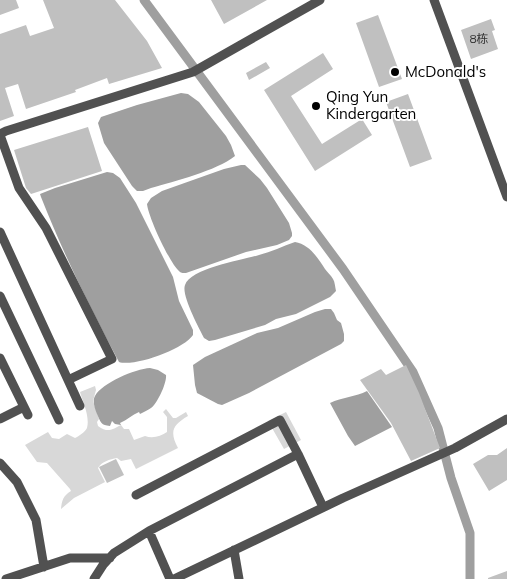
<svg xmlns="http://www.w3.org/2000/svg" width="507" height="579" viewBox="0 0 507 579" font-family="Mulish,'Noto Sans SC',sans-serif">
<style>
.green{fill:#d8d8d8}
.water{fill:#9f9f9f}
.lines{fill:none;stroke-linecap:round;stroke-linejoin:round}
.canal{stroke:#9f9f9f;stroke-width:9}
.building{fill:#c0c0c0}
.minor{stroke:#515151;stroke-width:9}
.poi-dot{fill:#000;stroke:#fff;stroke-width:2}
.labels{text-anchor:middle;stroke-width:4;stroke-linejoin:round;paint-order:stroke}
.number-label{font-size:12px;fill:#303030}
.poi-label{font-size:15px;fill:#000;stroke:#fff;text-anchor:start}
</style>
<rect width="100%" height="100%" fill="#fff"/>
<path class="green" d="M95,386L96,390L93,401L99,419L97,422L98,426C108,433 111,430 121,425L124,429H129L134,440L145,436C153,439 161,436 167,432V417L163,412L166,409L173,418H176L186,412L188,416C173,425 169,431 178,448L136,469L131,459L121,461L117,458C110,459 101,462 98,468L105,482L74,498L61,509C62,500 63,496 71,491L70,489L47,463L37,462L25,445L48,432L52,438L59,439L67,434L75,438C79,436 85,432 87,428C90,417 83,402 80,392Z
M286,412L301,440L284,449L268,421Z"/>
<path class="water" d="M181,93L188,94L199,102L226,136L231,145L235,156C216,171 175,181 151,188L143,191H137L132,186L104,143L98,123L101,117L137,105Z
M241,165H245L260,179L267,188L289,223L292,233V236L289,240L277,245L246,252L186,273C182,273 181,273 179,271C169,262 148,216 147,204L151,198L162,191L224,169Z
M107,172L113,173L120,178L136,203L173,277L179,301L193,330V335C184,349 135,367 119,362C90,308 63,253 41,197L40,194L55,188Z
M295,242C309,244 318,258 325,269C327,272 331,275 333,279C335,282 335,287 336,291L330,297L296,314L276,319L265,325L215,340L209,341L204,338C199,328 181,295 185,285C191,268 243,260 259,255C271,252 283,246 295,242Z
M325,309H331L334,313L337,320L341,323L344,334V341L341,344L249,393L222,405L218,404L197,393L195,385L193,365L205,357L257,333L278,328L315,312Z
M150,368L158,370L166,375C167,383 157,404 151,408C148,410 144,412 140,414L139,412C132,415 127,420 120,423L121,425L115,424L112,421L110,426C101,425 101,423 97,414C95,409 92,401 95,396C102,383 135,369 150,368Z
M367,391L392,427L355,446L348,436L330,403C342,397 356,397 367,391Z"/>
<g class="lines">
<path class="canal" d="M144,0L343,269L413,372L438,428L451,478L470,533V579"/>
</g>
<path class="building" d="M0,0H16L19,8L0,15Z
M43,0H115L147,41L162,68L109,84L107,78L75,90L76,92L26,109L18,84L5,88L14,116L0,121V34L26,25L30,36L54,28Z
M211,0H267L224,24Z
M378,15L402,79L379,87L356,23Z
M491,19L495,30L492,31L498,49L471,59L461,30Z
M323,53L333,69L291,96L322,144L362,119L372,135L315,171L264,90Z
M266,62L270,68L249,80L246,73Z
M408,94L432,159L410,167L386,102Z
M88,127L102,171L31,194L26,188L14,150Z
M406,365L419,393L440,448L411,461L391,423L360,380L381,369L386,375Z
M507,448V480L489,491L473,464L488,455H497Z
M116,459L124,475L107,483L99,467Z
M507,571V579H488V578Z"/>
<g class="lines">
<path class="minor" d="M434,0L507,197
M0,134L6,131L193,72L320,0
M0,135L19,188L46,228L112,359L68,380
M0,232L80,406
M0,296L59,420
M0,358L28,415
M0,419L24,407
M0,463L17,482L36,520L44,567
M136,495L280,420L298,454L323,507
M149,531L170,579
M234,550L239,579
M6,579L70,558H110
M94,579L103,565L114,553L149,531L298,454
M174,579L343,498L455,448L507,419"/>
</g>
<g class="poi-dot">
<circle cx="395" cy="72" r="5"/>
<circle cx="316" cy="106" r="5"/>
</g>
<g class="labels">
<g class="number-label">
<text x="479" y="43">8栋</text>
</g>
<g class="poi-label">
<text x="405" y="77">McDonald's</text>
<text x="326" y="102">Qing Yun<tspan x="326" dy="17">Kindergarten</tspan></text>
</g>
</g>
</svg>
